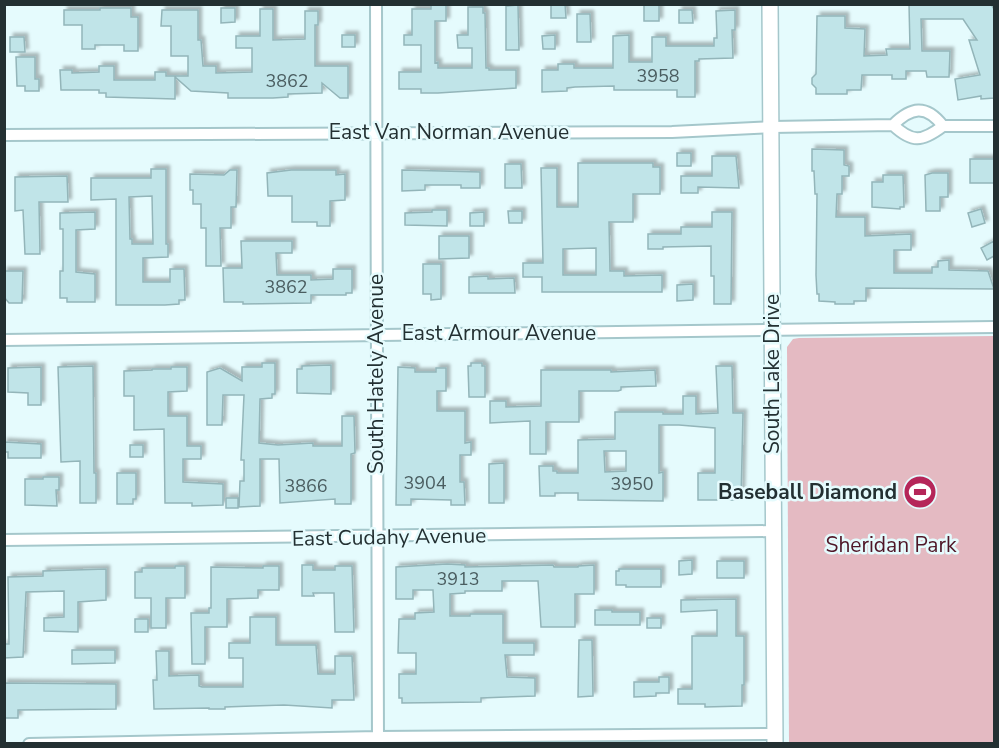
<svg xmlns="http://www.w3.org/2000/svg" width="999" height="748" viewBox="0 0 999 748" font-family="'Nunito Sans',sans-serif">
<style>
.green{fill:#e4bac2}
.building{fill:#c0e4e8;stroke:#93b5b9;stroke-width:1.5;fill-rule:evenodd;filter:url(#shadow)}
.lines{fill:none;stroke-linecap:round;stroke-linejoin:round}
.street-casing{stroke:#a5c7cb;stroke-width:14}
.secondary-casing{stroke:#a5c7cb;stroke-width:18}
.street{stroke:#fff;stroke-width:10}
.secondary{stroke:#fff;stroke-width:15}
.labels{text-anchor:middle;stroke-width:5;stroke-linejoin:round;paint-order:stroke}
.number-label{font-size:18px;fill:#4a5d60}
.street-label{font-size:21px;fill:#233032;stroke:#e5fbfd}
.poi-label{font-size:21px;font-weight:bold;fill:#233032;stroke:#e5fbfd;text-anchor:end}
.park-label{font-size:21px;fill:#4f1627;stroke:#e5fbfd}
</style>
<defs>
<filter id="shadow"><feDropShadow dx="3.5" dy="-3.5" stdDeviation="1.5" flood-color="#0004"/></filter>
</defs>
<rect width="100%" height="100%" fill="#e5fbfd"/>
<path class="green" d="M994,336V743H789L787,347L793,339L799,338Z"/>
<path class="building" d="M551,4H565L566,18H551Z
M909,4H991L994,9V98L981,99V96L958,100L955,79L980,75L969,40H977L963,19H921L922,51H950L949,77H927L926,71H906V79H892V75H862L861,90H847V94H816V88L812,84V78L816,74L817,16H845V28L865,29L864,56L887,55L886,49H910Z
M431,5H446V21H435V63L438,62V68H472V48H458L457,35H468V7H483V13H485L486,68H489V70H516V88L438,93H421V89H399V72H421V45H404V35H412V9H431Z
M518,5L519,50H506V6Z
M644,5H659V21H644Z
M100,8H131V17H138V51H124V45H95V49H82V25H64V10H100Z
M221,8H235V22L221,23Z
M260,9H273V40L305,39V11H318V25H315V66H348V98H340L322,83V93L288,94V97L273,98H228V93L191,91L175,77V99L106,97V93H99V90H61L60,70H72V73L99,72V66H114V80H155V72H166V76H188V56H171V26H161L162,10H198V40H201L203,66H216V73L252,72V48H236V36H260Z
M679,10H692L693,23H679Z
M735,10V30H732L733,58L699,59V61H695V97H677V90H614V86L575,87L567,88V91L542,92V70H558V64H574V68H613V36L629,35V62H652V37H666V46H714V38H717L716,11Z
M577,14H590L591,42H577Z
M342,35H355V47H342Z
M555,35V49H543L542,36Z
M10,37H24L25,52H10Z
M16,57H35V79H39V91H25V86H17Z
M812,149L844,150V165L849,166V176H842V194H837L836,217H865V236L911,234V250H894V273H932V267H938V261L949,260V270L988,271L994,289L866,288V301H854V304H835V302L819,301V294H817L816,275L817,194H815L814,171H812Z
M677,153H691V166H677Z
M712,156H736L739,188L698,187V193H681V176H712Z
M970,159H994V183H970Z
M578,163H653V167H660V194H633V222H609L610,271H624V276L662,275V292H542V277H523V263H543L541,168H557V207H578ZM596,248V275H563V249Z
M505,164H521L522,188H505Z
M151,169H166V244H168V257L143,258V282H170V269H184L185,300H179V304L165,305H116V199L91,200V178H151ZM152,196L153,244H132V239H130L129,197Z
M230,170H237L236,207H231V228H220L221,266H206V228H201V204H193V190H190V174L224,175Z
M291,170H336V175L345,174V200L330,201V226H317V222H292V196H268L267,173Z
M402,170L480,172V188H461V185H425V190L402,191Z
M932,173H948V197H940V211H926L925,175Z
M883,175H903L904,207H900V209L872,207V182H883Z
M67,176L68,202H39L40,254H25L23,210L15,211V177Z
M981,209L985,223L972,227L968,213Z
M432,210H447V226L405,225V213L432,212Z
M508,211H522V223H509Z
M95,212V229L76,230V272L95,274V302H67V298H60V271H63V229H60V213Z
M484,212V226H470V213Z
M712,212H732L731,304H714V276H711V246L663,247V249H648V234H681V227H712Z
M439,236H469V258L439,259Z
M241,241H292V253H276L277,275H311V280L333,279V269H352V293H346V295H311V303L243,304V302H224L223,268H242Z
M994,241V256L987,260L981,248Z
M423,264H441V299L431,300V294H423Z
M4,271H23L22,303H9L4,297Z
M488,276V279L514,278L515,293H469V277Z
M693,284V300L677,301V285Z
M262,363H275V394H272V398L260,399L259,443L278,445L313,443V446H342V416H354L355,453L351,454V504H335V499L280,503L279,459H260V506L239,507L240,481H244V460H241L244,395H223L222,425H207V372L220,368L242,381V367H262Z
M471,363H482V366H485V397H469L468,366H471Z
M331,365V394L297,393V369H302V366Z
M93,366L94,473H96V503H80V461L61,462L58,367Z
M716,366H732L733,413H743L741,500H698V473H715V428L679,425H659V473L663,472V501L578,500V493H555V496H540L539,466H553V471H557V473H578V440L615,439V412H663V414H683V396H696V414L718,413ZM604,451H626V471L605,472Z
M41,367V405H28V393L8,392V368Z
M171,367H187V391L168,392V416H187V446H201V459H183V482L223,484V505L192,506V503H165L164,429L134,430V396H124V371L152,370V369H171Z
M398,367L415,368V372H436V368H446V391H437V411H465V443L471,442V455H460V482H464L465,505H451V500L411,499V505H396Z
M541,370H611V372L655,370L656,386L621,387V390L618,391H579V422H546V454H530V421L490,423V401H506V407L541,406Z
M4,442L41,444V458H8V452H4Z
M130,445H143V457H130Z
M504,463V503H489V464Z
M117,473H136V499H133V504H117Z
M43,477H59V490H56L57,506L25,505V479H43Z
M226,498H238V508H226Z
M692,560V574L679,575V561Z
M717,561H744V578H717Z
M447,564L465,565V567L553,565L554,567H578V566L594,565V594H575V627H541L538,581H502V591H465V593L450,594V616H470V614H503V643H534V655H505L507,677L535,678V696L481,698V702L402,703V698H399V674H416V653H398L399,619H415V613L434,612L433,590H413V599H396V567Z
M302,565H313V570H335V566H352L354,632H335L334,593H313L314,596H302Z
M175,566H185V598H166V628H151V598H135V572H142V568H175Z
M263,566H279V590H258V598L227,599V627H205V664H192L191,613H209V608H211V567L263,568Z
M106,569V600L78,602V632L44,631V618L64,617V591L26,592L23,657L4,658V644H9L8,577L43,576V571Z
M619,569H661V587H626V585H616V571H619Z
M736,599V636H744V685H742V706L705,707V704H678V689H692V636H717V610L681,612V600Z
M595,610H612V612H640V625H595Z
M250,617H276V645H316L318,674H335V656H352L354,700H332V708L284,705L225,707V709H209V708L154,709L153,680H157L156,651H169V676L199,675V686L202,687H243V658H229V643H250Z
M647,618H661V628H647Z
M135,619H148V632H135Z
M579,640H592L593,696L578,697Z
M72,650H115V663L72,664Z
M659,677H669V693H656V696L634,697V682H659Z
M4,683L116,684V709L18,710V718H4Z"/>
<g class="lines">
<defs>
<path id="street" d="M376,4L378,742
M943,126H994
M4,135L672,132L772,127L893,125C912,143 922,142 943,126C926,104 911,107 893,125
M4,340L994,327
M4,540L773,531
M29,744L378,737L775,734"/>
<path id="secondary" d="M770,4L775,744"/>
</defs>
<use href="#street" class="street-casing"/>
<use href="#secondary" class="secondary-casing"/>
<use href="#street" class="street"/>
<use href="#secondary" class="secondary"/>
</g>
<defs>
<symbol id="stadium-disc" viewBox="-11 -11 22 22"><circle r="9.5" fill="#b52659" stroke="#e5fbfd"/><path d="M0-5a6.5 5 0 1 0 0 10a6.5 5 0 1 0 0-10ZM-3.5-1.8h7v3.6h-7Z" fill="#fff"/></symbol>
</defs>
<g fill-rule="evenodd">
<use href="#stadium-disc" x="901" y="473" width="38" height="38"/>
</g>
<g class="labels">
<g class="number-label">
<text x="658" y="82">3958</text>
<text x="287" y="87">3862</text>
<text x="286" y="293">3862</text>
<text x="425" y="489">3904</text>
<text x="632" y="490">3950</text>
<text x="306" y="492">3866</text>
<text x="458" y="585">3913</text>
</g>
<g class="street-label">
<text x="449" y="139">East Van Norman Avenue</text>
<text x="499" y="340">East Armour Avenue</text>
<text transform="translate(376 374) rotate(-90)" y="7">South Hately Avenue</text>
<text transform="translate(772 374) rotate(-90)" y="7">South Lake Drive</text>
<text transform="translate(389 537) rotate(-1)" y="7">East Cudahy Avenue</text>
</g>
<g class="poi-label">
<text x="897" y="499">Baseball Diamond</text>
</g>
<g class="park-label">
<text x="891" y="552">Sheridan Park</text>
</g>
</g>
<rect width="999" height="748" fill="none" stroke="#233032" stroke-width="12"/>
</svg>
